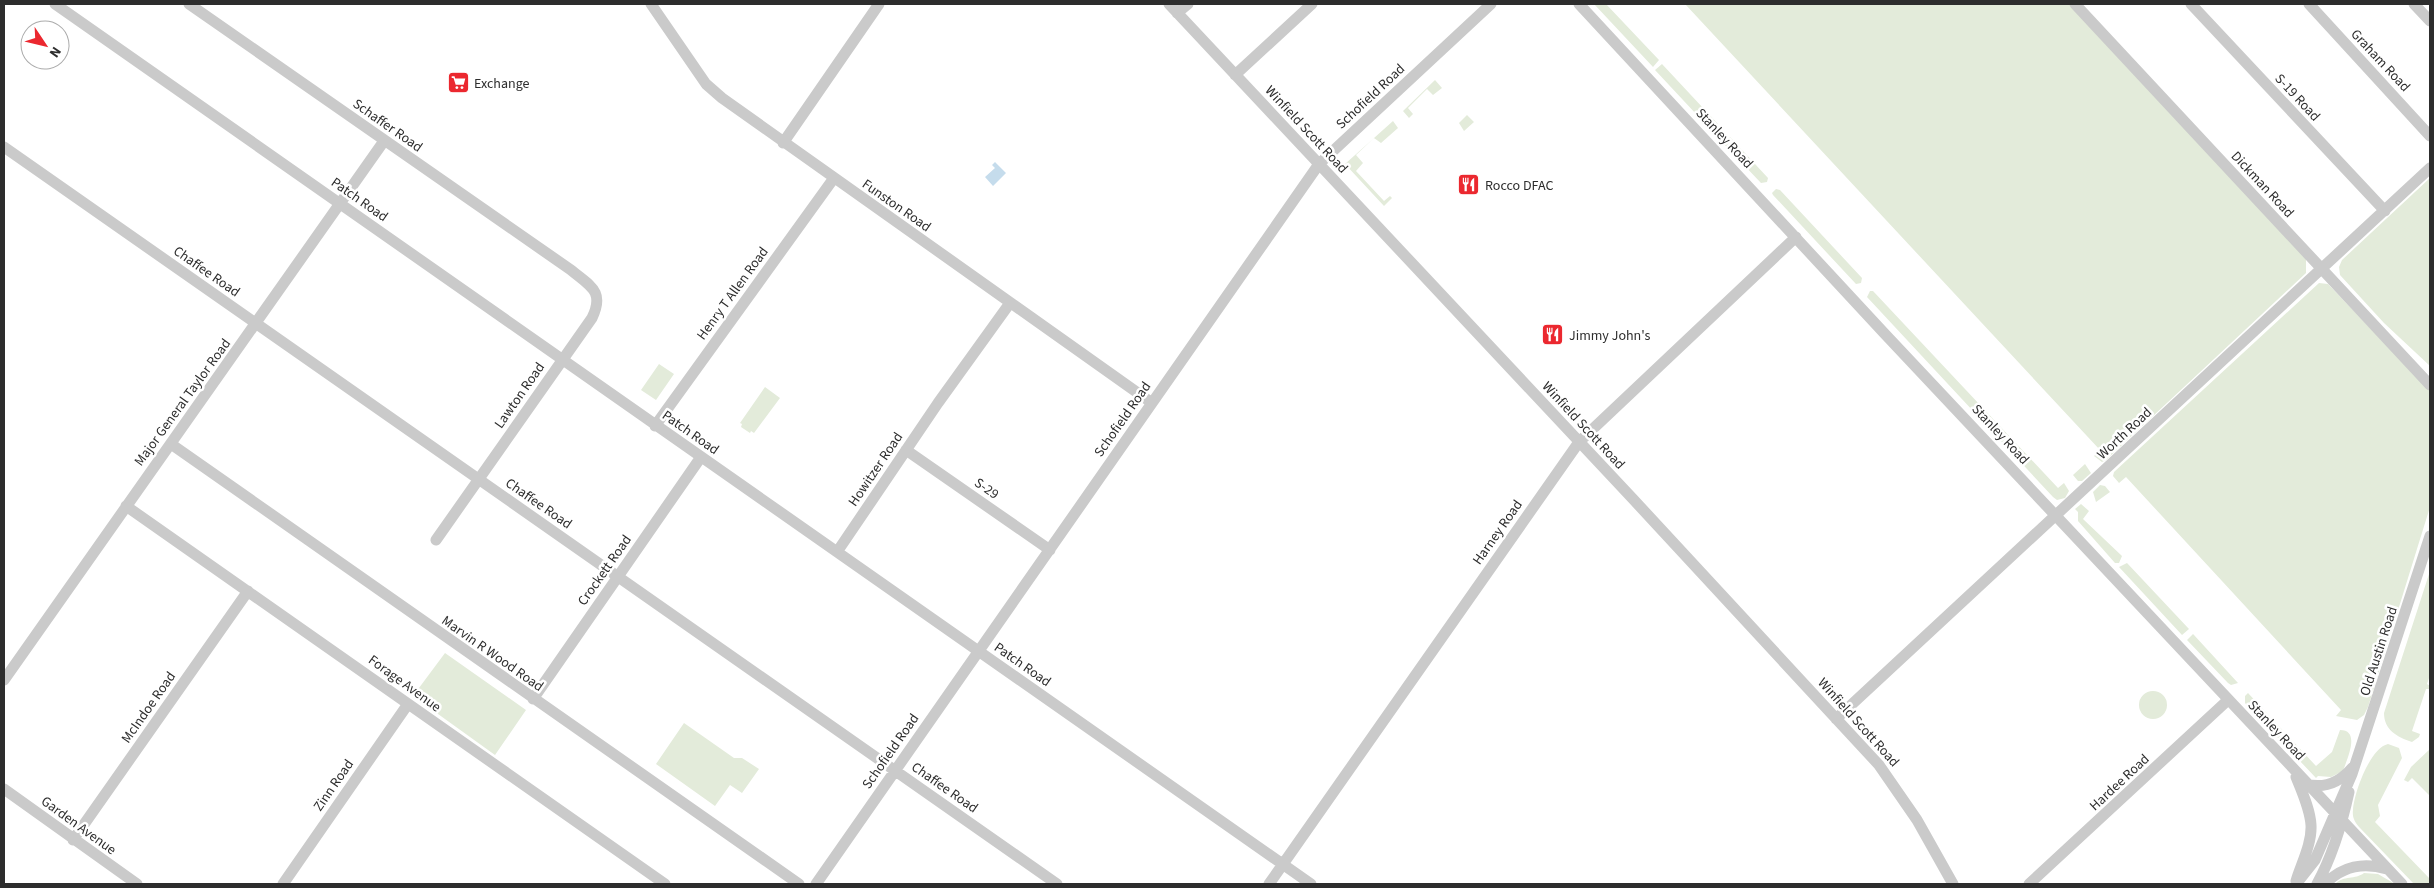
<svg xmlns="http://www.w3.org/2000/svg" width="2434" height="888" viewBox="0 0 2434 888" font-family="'Source Sans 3',sans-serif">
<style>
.green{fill:#e3ebda}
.water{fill:#c5dcec}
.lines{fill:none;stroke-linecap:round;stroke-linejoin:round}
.minor{stroke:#cacaca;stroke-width:11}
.labels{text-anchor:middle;stroke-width:5;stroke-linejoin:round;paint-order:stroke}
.street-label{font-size:14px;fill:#2d2d2d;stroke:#fff}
.poi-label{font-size:14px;fill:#2d2d2d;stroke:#fff;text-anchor:start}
</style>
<rect width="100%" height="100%" fill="#fff"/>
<path class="green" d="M1594,4H1606L1659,60L1653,67Z
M1685,4H2069L2306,258V273L2106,460L2102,462L2094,456L2100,450Z
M1662,64L1718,124L1711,130L1655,70Z
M1435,80L1442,88L1433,95L1427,89L1408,108L1413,114L1409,118L1403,111Z
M1467,115L1474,122L1464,131L1459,123Z
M1393,121L1398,128L1381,143L1374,138L1356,155L1363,163L1356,171L1384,201L1390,196L1392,198L1384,206L1345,164Z
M1730,137L1768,178L1767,182L1761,183L1723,143Z
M2430,178V366L2384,323L2340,275L2339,267L2342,260Z
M1776,189L1780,190L1862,278L1861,283L1856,284L1773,195L1772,193Z
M2319,283L2328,284L2430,391V507L2368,707L2364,715L2357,720L2336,716L2341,710L2126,477L2119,483L2113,476L2114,472Z
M1870,291H1873L2058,488L2064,483L2069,491L2065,498L2057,500L2053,497L1867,297Z
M659,364L674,374L656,400L641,390Z
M765,387L780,398L754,433L751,431L750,433L741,427L742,424L740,423Z
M2085,464L2091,473L2082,481H2078L2073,475Z
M2100,485L2105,486L2110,492L2096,502L2093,492Z
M2081,504L2089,511L2083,519L2122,556L2119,563H2115L2078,521V512L2075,509Z
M2127,563L2189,629L2182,635L2119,567Z
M2430,571V675L2427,684L2430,686V689H2426L2412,731L2420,734L2419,737L2412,742C2397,737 2384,730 2384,713Z
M2193,634L2194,635L2238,683L2231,685L2228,683L2187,640Z
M445,653L526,710L495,755L413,696Z
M2139 705a14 14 0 1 1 28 0a14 14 0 1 1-28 0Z
M2248,693L2316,766L2332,752L2340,730C2361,730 2347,759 2343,771L2331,777L2318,776L2316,778L2245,703V696Z
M684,723L734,758H742L759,769L742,793L730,785L715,806L656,764Z
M2388,744L2399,748L2402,758L2378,805L2380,816L2375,822L2430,879V884H2414L2360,828C2355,822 2352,818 2353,810C2354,793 2370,748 2388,744Z
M2430,749V796L2412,778L2408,782L2404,780L2411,767Z
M2364,873L2378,874L2395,884H2335C2344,875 2355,880 2364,873Z"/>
<path class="water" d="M995,162L1006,173L993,186L985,177L995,168L992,165Z"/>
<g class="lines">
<path class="minor" d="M55,4L1311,884
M189,4L571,270C590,286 605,291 592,318L436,540
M651,4L706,84L722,98L1152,403
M1169,4L1633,499L1879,765L1917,820L1953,884
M1579,4L1884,333L2402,884
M2075,4L2430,385
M2191,4L2385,211
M2309,4L2430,136
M2414,4L2430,21
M1177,13L1188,4
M1235,75L1312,4
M783,143L879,4
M4,147L1057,884
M655,426L834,178
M171,444L799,884
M906,450L1050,550
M126,506L665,884
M837,552L938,403L1010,303
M4,680L384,141
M533,699L701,457
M1836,719L2430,168
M2306,784C2325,789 2340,782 2352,768
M4,789L137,884
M73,840L248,591
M2296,881C2301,864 2312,844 2311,825C2310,809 2302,792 2296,777
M283,884L408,704
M816,884L1319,164L1491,4
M1269,884L1579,442L1796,237
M2029,884L2228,700
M2296,884L2315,860L2352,774L2430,536
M2317,884C2333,855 2342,824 2349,792
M2325,884C2342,866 2364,862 2387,869"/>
</g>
<defs>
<symbol id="supermarket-square" viewBox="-11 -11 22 22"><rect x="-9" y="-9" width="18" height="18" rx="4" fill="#eb282f" stroke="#fff"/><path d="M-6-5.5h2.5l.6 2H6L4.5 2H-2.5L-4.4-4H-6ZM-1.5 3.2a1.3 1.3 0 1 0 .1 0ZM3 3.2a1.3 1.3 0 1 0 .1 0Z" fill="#fff"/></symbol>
<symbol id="restaurant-square" viewBox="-11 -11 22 22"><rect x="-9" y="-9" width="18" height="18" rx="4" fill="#eb282f" stroke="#fff"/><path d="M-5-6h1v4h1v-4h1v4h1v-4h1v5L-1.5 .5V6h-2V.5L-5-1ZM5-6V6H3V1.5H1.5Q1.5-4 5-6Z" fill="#fff"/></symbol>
</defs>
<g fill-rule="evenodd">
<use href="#supermarket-square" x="446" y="70" width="25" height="25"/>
<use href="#restaurant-square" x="1456" y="172" width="25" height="25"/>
<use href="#restaurant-square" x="1540" y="322" width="25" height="25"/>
</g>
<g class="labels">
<g class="street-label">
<text transform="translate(2381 60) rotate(47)" y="5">Graham Road</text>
<text transform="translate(1370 96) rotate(-43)" y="5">Schofield Road</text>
<text transform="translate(2298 97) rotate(47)" y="5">S-19 Road</text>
<text transform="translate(388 125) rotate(35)" y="5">Schaffer Road</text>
<text transform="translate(1307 129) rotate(47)" y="5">Winfield Scott Road</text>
<text transform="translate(1725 138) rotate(47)" y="5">Stanley Road</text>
<text transform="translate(2263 184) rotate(47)" y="5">Dickman Road</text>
<text transform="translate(360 199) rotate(35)" y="5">Patch Road</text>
<text transform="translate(897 205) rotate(35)" y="5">Funston Road</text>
<text transform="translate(207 271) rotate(35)" y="5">Chaffee Road</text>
<text transform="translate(732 293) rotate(-54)" y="5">Henry T Allen Road</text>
<text transform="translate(519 395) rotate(-55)" y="5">Lawton Road</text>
<text transform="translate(182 402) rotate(-54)" y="5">Major General Taylor Road</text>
<text transform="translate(1122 419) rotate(-55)" y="5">Schofield Road</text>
<text transform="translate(1584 425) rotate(47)" y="5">Winfield Scott Road</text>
<text transform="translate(691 432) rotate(35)" y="5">Patch Road</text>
<text transform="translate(2124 433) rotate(-43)" y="5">Worth Road</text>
<text transform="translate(2001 434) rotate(47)" y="5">Stanley Road</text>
<text transform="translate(875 469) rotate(-56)" y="5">Howitzer Road</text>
<text transform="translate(987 488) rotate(35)" y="5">S-29</text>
<text transform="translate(539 503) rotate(35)" y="5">Chaffee Road</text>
<text transform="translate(1497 532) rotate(-55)" y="5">Harney Road</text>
<text transform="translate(604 570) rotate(-55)" y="5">Crockett Road</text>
<text transform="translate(2378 651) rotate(-72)" y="5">Old Austin Road</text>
<text transform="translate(493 653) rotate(35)" y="5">Marvin R Wood Road</text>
<text transform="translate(1023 664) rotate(35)" y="5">Patch Road</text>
<text transform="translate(405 683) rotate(36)" y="5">Forage Avenue</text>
<text transform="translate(148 707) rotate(-55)" y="5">McIndoe Road</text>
<text transform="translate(1859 722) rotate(48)" y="5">Winfield Scott Road</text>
<text transform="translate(2277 730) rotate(47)" y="5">Stanley Road</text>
<text transform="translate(890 751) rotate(-55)" y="5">Schofield Road</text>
<text transform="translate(2119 782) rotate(-43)" y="5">Hardee Road</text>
<text transform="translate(333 785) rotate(-55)" y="5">Zinn Road</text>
<text transform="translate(945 787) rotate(35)" y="5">Chaffee Road</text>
<text transform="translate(79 825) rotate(36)" y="5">Garden Avenue</text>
</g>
<g class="poi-label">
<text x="474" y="88">Exchange</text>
<text x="1485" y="190">Rocco DFAC</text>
<text x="1569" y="340">Jimmy John's</text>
</g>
</g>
<rect width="2434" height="888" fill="none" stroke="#2d2d2d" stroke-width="10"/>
<g transform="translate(45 45) rotate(125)"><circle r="24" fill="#ffffff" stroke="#ababab"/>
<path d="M0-4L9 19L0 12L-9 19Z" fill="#eb282f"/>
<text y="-8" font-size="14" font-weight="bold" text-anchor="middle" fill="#2d2d2d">N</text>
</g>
</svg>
